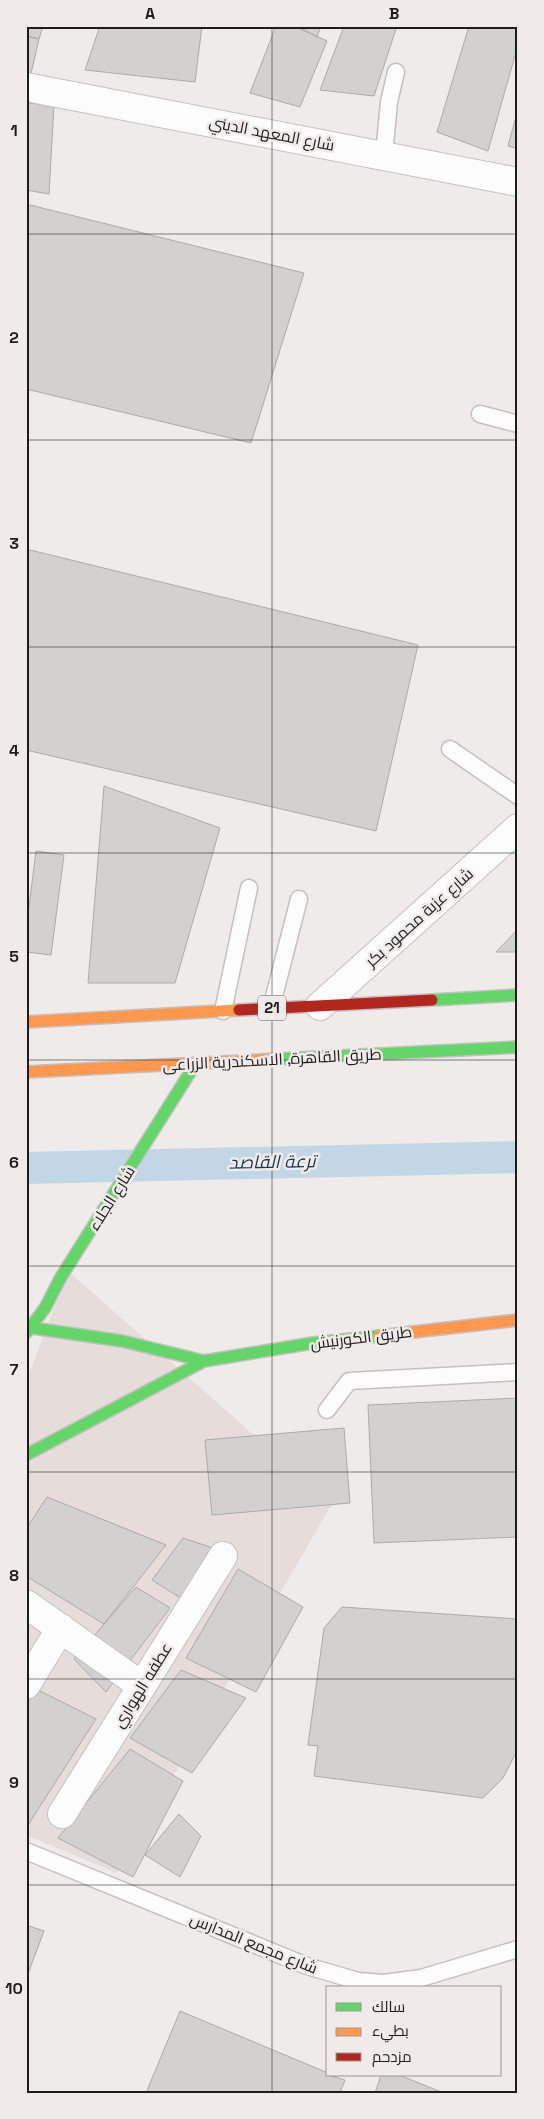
<svg xmlns="http://www.w3.org/2000/svg" width="544" height="2119" viewBox="0 0 544 2119" font-family="'Space Grotesk',Cairo,sans-serif">
<style>
.built{fill:#e6dcda}
.lines{fill:none;stroke-linecap:round;stroke-linejoin:round}
.canal{stroke:#c2d7e6;stroke-width:32}
.building{fill:#d3d0d0;stroke:#acaaa9}
.lane-casing{stroke:#c3c0bf;stroke-width:19}
.street-casing{stroke:#c3c0bf;stroke-width:30}
.fast-casing{stroke:#c3c0bf;stroke-width:14}
.slow-casing{stroke:#c3c0bf;stroke-width:14}
.jam-casing{stroke:#c3c0bf;stroke-width:14}
.lane{stroke:#fdfcfc;stroke-width:16}
.street{stroke:#fdfcfc;stroke-width:28}
.fast{stroke:#63d668;stroke-width:11}
.slow{stroke:#ff974d;stroke-width:11}
.jam{stroke:#b3261e;stroke-width:11}
.grid{fill:none;stroke:#1f1d1c;stroke-width:1;stroke-opacity:0.55}
.labels{text-anchor:middle;stroke-width:5;stroke-linejoin:round;paint-order:stroke}
.shield{fill:#f0eae9;stroke:#5e5a5a;stroke-width:1}
.shield-label{font-size:15px;font-weight:bold;fill:#1f1d1c}
.street-label{font-size:16px;fill:#1f1d1c;stroke:#f0eae9}
.water-label{font-size:18px;font-style:italic;fill:#103a51;stroke:#f0eae9}
.neatline{fill:none;stroke:#1f1d1c;stroke-width:2}
.grid-label{font-size:16px;text-anchor:middle;font-weight:bold;fill:#1f1d1c}
</style>
<rect width="100%" height="100%" fill="#efebea"/>
<path class="built" d="M68,1271L332,1504L117,1873L26,1835V1382Z"/>
<g class="lines">
<path class="canal" d="M26,1168L518,1157"/>
</g>
<path class="building" d="M26,26H43L39,39L26,36Z
M100,26H202L195,82L85,70Z
M276,26H294L327,41L300,107L250,93Z
M297,26H321L317,37Z
M344,26H397L374,96L320,90Z
M469,26H518V45L488,151L437,132Z
M26,36L39,39L29,82L26,81Z
M26,103L54,105L49,194L26,190Z
M518,109V149L508,146Z
M26,204L304,273L251,443L26,389Z
M26,549L418,645L376,831L26,750Z
M104,786L220,828L175,983H88Z
M36,851L64,855L51,955L26,952V930Z
M518,929V952H496Z
M518,1398V1537L374,1543L368,1405Z
M344,1428L350,1503L212,1515L205,1440Z
M47,1497L166,1545L104,1624L26,1576V1529Z
M183,1538L213,1548L182,1599L152,1580Z
M238,1569L303,1607L256,1692L186,1658Z
M136,1587L170,1608L106,1692L74,1659Z
M342,1607L518,1619V1749L503,1778L483,1798L314,1776L318,1746L308,1745L324,1628Z
M181,1670L246,1698L192,1773L130,1738Z
M38,1690L96,1719L28,1825L26,1704Z
M130,1749L183,1781L133,1877L58,1838Z
M179,1814L201,1836L180,1877L145,1855Z
M26,1925L44,1931L26,1979Z
M180,2011L328,2073V2075L345,2080L340,2093H146Z
M381,2075H399L444,2093H375Z"/>
<g class="lines">
<defs>
<path id="lane" d="M384,155L389,102L396,72
M480,414L518,424
M450,749L518,796
M271,1008L299,899
M223,1011L249,888
M327,1410L349,1381L518,1372
M26,1851L307,1966L358,1981L384,1983L421,1978L518,1949"/>
<path id="street" d="M26,87L518,182
M320,1006L518,828
M26,1604L142,1686
M26,1685L61,1628
M62,1814L223,1556"/>
<path id="fast" d="M432,1000L518,995
M278,1059L518,1047
M26,1327L122,1341L204,1361
M26,1333L45,1308L61,1277L196,1063
M26,1455L204,1361L313,1343L379,1336"/>
<path id="slow" d="M26,1022L239,1010
M26,1072L278,1059
M379,1336L518,1320"/>
<path id="jam" d="M239,1010L432,1000"/>
</defs>
<use href="#lane" class="lane-casing"/>
<use href="#street" class="street-casing"/>
<use href="#fast" class="fast-casing"/>
<use href="#slow" class="slow-casing"/>
<use href="#jam" class="jam-casing"/>
<use href="#lane" class="lane"/>
<use href="#street" class="street"/>
<use href="#fast" class="fast"/>
<use href="#slow" class="slow"/>
<use href="#jam" class="jam"/>
</g>
<path class="grid" d="M272,26V2093M26,234H518M26,440H518M26,647H518M26,853H518M26,1060H518M26,1266H518M26,1472H518M26,1679H518M26,1885H518"/>
<g class="labels">
<rect class="shield" x="258" y="995.5" width="28" height="25" rx="4"/>
<g class="shield-label">
<text x="272" y="1013">21</text>
</g>
<g class="street-label">
<text transform="translate(272 133) rotate(11)" y="6">شارع المعهد الديني</text>
<text transform="translate(419 917) rotate(-42)" y="6">شارع عزبة محمود بكر</text>
<text transform="translate(272 1059) rotate(-3)" y="6">طريق القاهرة, الاسكندرية الزراعى</text>
<text transform="translate(111 1198) rotate(-58)" y="6">شارع الجلاء</text>
<text transform="translate(361 1337) rotate(-7)" y="6">طريق الكورنيش</text>
<text transform="translate(142 1685) rotate(-58)" y="6">عطفه الهواري</text>
<text transform="translate(254 1943) rotate(22)" y="6">شارع مجمع المدارس</text>
</g>
<g class="water-label">
<text transform="translate(272 1162) rotate(-1)" y="6">ترعة القاصد</text>
</g>
</g>
<rect width="544" height="2119" fill="none" stroke="#f0eae9" stroke-width="55"/>
<rect x="326" y="1986" width="175" height="90" fill="#f0eae9" stroke="#9c9897"/>
<rect x="336" y="2003" width="25" height="8" fill="#63d668" stroke="#9c9897"/>
<text x="372" y="2012" font-size="15" fill="#1f1d1c">سالك</text>
<rect x="336" y="2028" width="25" height="8" fill="#ff974d" stroke="#9c9897"/>
<text x="372" y="2036" font-size="15" fill="#1f1d1c">بطيء</text>
<rect x="336" y="2053" width="25" height="8" fill="#b3261e" stroke="#9c9897"/>
<text x="372" y="2062" font-size="15" fill="#1f1d1c">مزدحم</text>
<rect x="28" y="28" width="488" height="2064" class="neatline"/>
<g class="grid-label">
<text x="150" y="19">A</text>
<text x="394" y="19">B</text>
<text x="14" y="136">1</text>
<text x="14" y="343">2</text>
<text x="14" y="549">3</text>
<text x="14" y="756">4</text>
<text x="14" y="962">5</text>
<text x="14" y="1168">6</text>
<text x="14" y="1375">7</text>
<text x="14" y="1581">8</text>
<text x="14" y="1788">9</text>
<text x="14" y="1994">10</text>
</g>
</svg>
